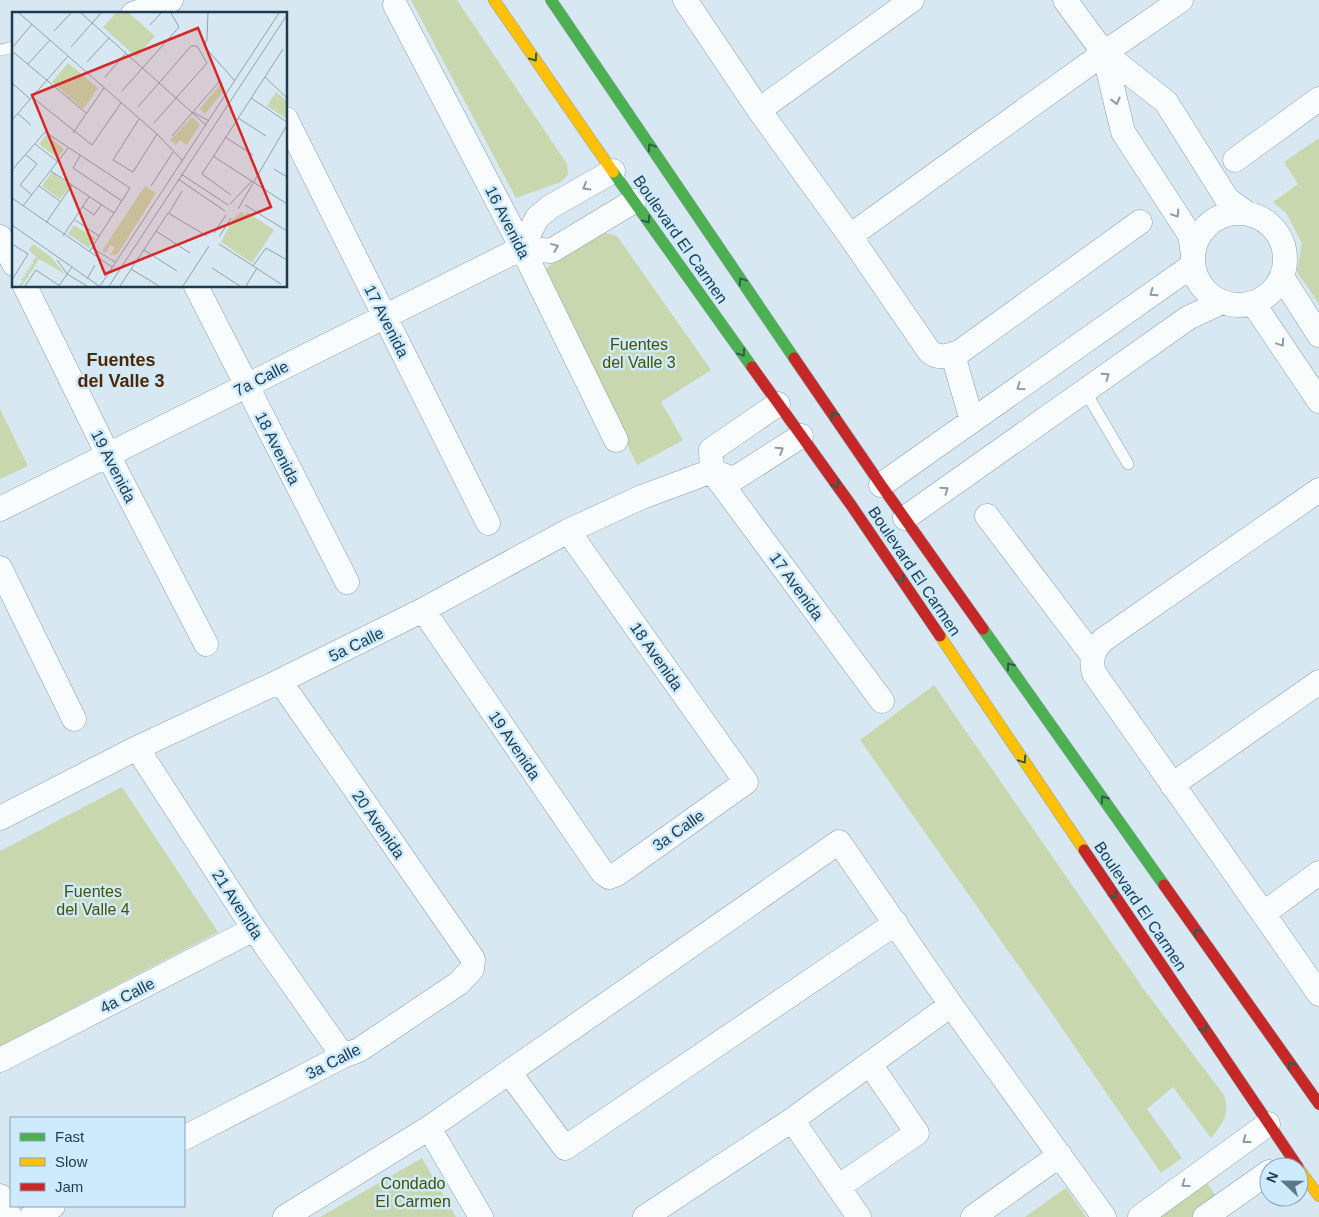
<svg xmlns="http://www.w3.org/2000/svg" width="1319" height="1217" viewBox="0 0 1319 1217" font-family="Helvetica,sans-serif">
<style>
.green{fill:#c8d7ad}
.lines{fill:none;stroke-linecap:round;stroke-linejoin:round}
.lane-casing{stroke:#889eab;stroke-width:12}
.street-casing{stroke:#889eab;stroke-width:25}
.fast-casing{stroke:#889eab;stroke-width:12}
.slow-casing{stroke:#889eab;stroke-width:12}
.jam-casing{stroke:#889eab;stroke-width:12}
.lane{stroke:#f9fcfd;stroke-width:11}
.street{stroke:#f9fcfd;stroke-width:24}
.fast{stroke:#4caf50;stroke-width:11}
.slow{stroke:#ffc107;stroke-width:11}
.jam{stroke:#c62828;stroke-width:11}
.oneway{stroke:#2a5e4e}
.oneway2{stroke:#8a9ca5}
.labels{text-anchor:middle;stroke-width:5;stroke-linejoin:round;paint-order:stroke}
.street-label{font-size:16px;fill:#1c3b4d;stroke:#ceeafd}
.park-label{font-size:16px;fill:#475000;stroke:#ceeafd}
.neighbourhood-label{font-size:18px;font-weight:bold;fill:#512700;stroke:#ceeafd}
.inset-road{fill:none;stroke:#8da3b0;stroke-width:1}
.view{fill:#d62828;fill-opacity:0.15;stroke:#d62828;stroke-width:2.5}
.inset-edge{fill:none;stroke:#1c3b4d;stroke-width:2.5}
</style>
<rect width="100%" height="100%" fill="#d8e8f2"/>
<path class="green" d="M411,0H457L567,164L568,175L561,182L516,198Z
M1319,138V304L1297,272L1302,243L1286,213L1273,202L1298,184L1284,162Z
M606,233L617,236L711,370L661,402L683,440L637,465L545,270C564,254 582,239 606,233Z
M0,409L28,466L0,479Z
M934,685L1145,991L1224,1095C1230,1115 1223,1123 1211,1138L1173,1087L1147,1109L1182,1158L1161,1173L1049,1009L860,740Z
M122,787L218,932L0,1046V851Z
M422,1158L456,1217H320Z
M1200,1173L1222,1205L1205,1217H1140Z
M1066,1188L1086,1217H1025Z"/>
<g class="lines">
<defs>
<path id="lane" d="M0,50L14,47
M1085,391L1128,464"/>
<path id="street" d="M685,0L759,110L850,236L929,351C939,360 950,356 961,351L1140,222
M1065,0L1104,53L1166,102L1227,199L1245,212
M395,5L522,248L616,440
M133,14L171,0
M1104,53L1123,132L1190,235L1193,254
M759,110L912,0
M286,119L488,523
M1235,160L1319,99
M1193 259a46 46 0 1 1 92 0a46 46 0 1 1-92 0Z
M850,236L1104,53L1181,0
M0,237L14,264
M522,248L551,251L634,201
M522,248L537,218L550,207L613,171
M1282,277L1319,335
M25,286L108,455L206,644
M196,286L347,582
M1253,303L1319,401
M953,355L972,421
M712,471L882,701
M712,471L734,479L801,436
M712,471L711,450L778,404
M881,485L1193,265
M1319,490L1103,640C1093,651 1090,659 1094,673C1169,780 1245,886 1319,994
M0,509L522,248
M987,516L1093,656
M905,518L1188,318L1222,302
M0,568L74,719
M423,610L603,873L609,877L617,874L746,782L568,531
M137,748L254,929L343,1056
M1172,785L1319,682
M0,818L137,748L280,681L423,610L568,531L642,497L712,471
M1264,913L1319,873
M0,1060L254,929
M509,1072L565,1148L896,923
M792,1120L859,1217
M429,1128L481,1217
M184,1138L343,1056L359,1050L459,983L472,969L473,959L280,681
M838,1187L917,1133L870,1064
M0,1196L10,1217
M31,1217L53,1206
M285,1217L429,1128L839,842L951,1005L1104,1217
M645,1217L792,1120L951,1005
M973,1217L1060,1155
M1140,1217L1268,1124
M1205,1217L1269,1172"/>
<path id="fast" d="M551,0L794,358
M613,172L752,367
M983,629L1164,885"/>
<path id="slow" d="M494,0L613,172
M940,636L1084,850
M1299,1169L1319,1196"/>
<path id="jam" d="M794,358L881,485L983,629
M752,367L851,505L940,636
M1084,850L1298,1167
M1164,885L1319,1104"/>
</defs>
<use href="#lane" class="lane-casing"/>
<use href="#street" class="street-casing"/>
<use href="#fast" class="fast-casing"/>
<use href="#slow" class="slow-casing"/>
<use href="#jam" class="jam-casing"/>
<use href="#lane" class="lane"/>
<use href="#street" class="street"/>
<use href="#fast" class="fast"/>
<use href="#slow" class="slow"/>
<use href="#jam" class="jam"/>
</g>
<defs><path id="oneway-chevron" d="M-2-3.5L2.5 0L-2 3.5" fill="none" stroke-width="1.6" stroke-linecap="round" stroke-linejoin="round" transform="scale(1.25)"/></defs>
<g class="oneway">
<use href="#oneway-chevron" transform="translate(534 58) rotate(55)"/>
<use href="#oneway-chevron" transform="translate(651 147) rotate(-124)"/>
<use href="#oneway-chevron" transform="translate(647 220) rotate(55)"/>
<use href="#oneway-chevron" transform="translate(742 281) rotate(-124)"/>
<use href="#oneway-chevron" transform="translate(742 353) rotate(55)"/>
<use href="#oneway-chevron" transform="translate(834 415) rotate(-124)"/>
<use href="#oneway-chevron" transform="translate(836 485) rotate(54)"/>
<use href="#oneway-chevron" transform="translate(901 579) rotate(56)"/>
<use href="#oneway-chevron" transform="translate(1010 666) rotate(-125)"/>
<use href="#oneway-chevron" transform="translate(1023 760) rotate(56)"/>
<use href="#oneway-chevron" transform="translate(1104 799) rotate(-125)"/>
<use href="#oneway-chevron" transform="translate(1114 895) rotate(56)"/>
<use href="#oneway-chevron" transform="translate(1197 932) rotate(-125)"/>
<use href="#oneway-chevron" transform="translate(1204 1029) rotate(56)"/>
<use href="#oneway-chevron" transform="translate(1291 1065) rotate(-125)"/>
</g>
<g class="oneway2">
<use href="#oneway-chevron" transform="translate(1116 101) rotate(76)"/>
<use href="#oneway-chevron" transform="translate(586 187) rotate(150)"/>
<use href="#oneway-chevron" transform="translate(1176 214) rotate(57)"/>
<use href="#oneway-chevron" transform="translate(555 247) rotate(-22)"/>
<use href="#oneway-chevron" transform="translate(1153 293) rotate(145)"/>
<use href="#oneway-chevron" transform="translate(1281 343) rotate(56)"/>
<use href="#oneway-chevron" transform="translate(1106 376) rotate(-35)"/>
<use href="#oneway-chevron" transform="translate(1020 387) rotate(145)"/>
<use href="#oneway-chevron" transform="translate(780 450) rotate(-33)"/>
<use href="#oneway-chevron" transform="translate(945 490) rotate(-35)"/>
<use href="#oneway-chevron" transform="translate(1246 1140) rotate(143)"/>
<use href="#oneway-chevron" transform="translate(1185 1184) rotate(144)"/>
</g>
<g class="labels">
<g class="street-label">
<text transform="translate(508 222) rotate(63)" y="6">16 Avenida</text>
<text transform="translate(681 239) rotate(55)" y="6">Boulevard El Carmen</text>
<text transform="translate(387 321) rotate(63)" y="6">17 Avenida</text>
<text transform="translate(261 378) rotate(-27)" y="6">7a Calle</text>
<text transform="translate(278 448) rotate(63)" y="6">18 Avenida</text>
<text transform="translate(114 466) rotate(63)" y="6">19 Avenida</text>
<text transform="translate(915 571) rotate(56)" y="6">Boulevard El Carmen</text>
<text transform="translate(797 586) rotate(54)" y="6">17 Avenida</text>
<text transform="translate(356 644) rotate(-26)" y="6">5a Calle</text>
<text transform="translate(657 656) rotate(55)" y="6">18 Avenida</text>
<text transform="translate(515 745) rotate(56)" y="6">19 Avenida</text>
<text transform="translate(379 824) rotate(55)" y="6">20 Avenida</text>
<text transform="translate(678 830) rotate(-35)" y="6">3a Calle</text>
<text transform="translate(238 904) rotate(57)" y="6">21 Avenida</text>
<text transform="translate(1141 906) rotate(56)" y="6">Boulevard El Carmen</text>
<text transform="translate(127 995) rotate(-27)" y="6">4a Calle</text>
<text transform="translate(333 1061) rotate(-27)" y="6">3a Calle</text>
</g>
<g class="park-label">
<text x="639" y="350">Fuentes<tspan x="639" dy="18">del Valle 3</tspan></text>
<text x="93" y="897">Fuentes<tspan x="93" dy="18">del Valle 4</tspan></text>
<text x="413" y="1189">Condado<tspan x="413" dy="18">El Carmen</tspan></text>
</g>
<g class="neighbourhood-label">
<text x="121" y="366">Fuentes<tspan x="121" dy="21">del Valle 3</tspan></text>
</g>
</g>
<g transform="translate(12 12)">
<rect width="275" height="275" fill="#d8e8f2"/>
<path d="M104,1H117L143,24L124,45L91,15ZM56,51L86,76L71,97L40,70ZM210,70L212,78L193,102L188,97ZM264,80L275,89V107L255,94ZM180,105L188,113L175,133L168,128L164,133L158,128ZM34,123L52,137L45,146L27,132ZM40,160L58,174L48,187L30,174ZM133,174L144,181L105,243H98L103,235L98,233L94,241L90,239ZM229,200L233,203L235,200L262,218L240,251L209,230L221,207ZM62,213L83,226L77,236L56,222ZM21,232L39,245L53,262L27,247L10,274H6L11,269L9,267L12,266L11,264H14L12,261H16L14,258H18L16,255H20L18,253L21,252V247L25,246L17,238Z" fill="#c8d7ad"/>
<path class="inset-road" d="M7,1L145,122L171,149M69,1L194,113M196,1L195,27L192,34L223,69M138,13L149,1M42,19L59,1M59,35L89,1M0,36L20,12M0,39L74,101M75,50L97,26M16,52L38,28M93,65L114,41M253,65L275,86M0,71L18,87M110,79L167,15L159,1M20,85L80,133L109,91M239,86L275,110M126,95L179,34H185L195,51L142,111M181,100L197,109M6,102L19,113M226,106L254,124M127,107L101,148L121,160L145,122M0,108L56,44M61,121L92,76M160,124L207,70M213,125L241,143M23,132L46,150M14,143L25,152L8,173L20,183M68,144L61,156L110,189M201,144L275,192M262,157L275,165M0,158L33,120L118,176L77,240M39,159L102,201M169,162L216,193M166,167L213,199M27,174L48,189M139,174L161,140M219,183L190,162L271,37M0,186L100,255M218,192L240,169M233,193L275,219M11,194L56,136M71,195L82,203L89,193M226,197L275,113M157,201L170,179M63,208L87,224M34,211L60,173M0,213L87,274M144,219L178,241M202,221L214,203M51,224L77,185M207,225L219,206M0,232L16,242L0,268M207,232L269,272M80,236L103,250M132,238L165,259M45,248L55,262L75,274M241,254L254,236L275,248M200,256L228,274M119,257L147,274M75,267L83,253M13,274L24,258L48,274M47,274L60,255M88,274L267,1M97,274L275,3M108,274L156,201L195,224M171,274L197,234M234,274L245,256"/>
<path class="view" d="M186,16L259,195L93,262L20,83Z"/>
<rect width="275" height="275" class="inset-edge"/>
</g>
<rect x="10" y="1117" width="175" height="90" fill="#ceeafd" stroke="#87a4b7"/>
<rect x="20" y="1133" width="25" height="8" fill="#4caf50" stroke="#87a4b7"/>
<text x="55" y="1142" font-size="15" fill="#1c3b4d">Fast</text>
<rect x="20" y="1158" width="25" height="8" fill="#ffc107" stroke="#87a4b7"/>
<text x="55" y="1167" font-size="15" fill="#1c3b4d">Slow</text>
<rect x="20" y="1183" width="25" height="8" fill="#c62828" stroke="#87a4b7"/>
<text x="55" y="1192" font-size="15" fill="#1c3b4d">Jam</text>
<g transform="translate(1284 1182) rotate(292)"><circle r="24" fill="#ceeafd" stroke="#87a4b7"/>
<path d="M0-4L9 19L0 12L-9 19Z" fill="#5e7887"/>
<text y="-8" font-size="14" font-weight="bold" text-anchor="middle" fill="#1c3b4d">N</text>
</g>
</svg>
